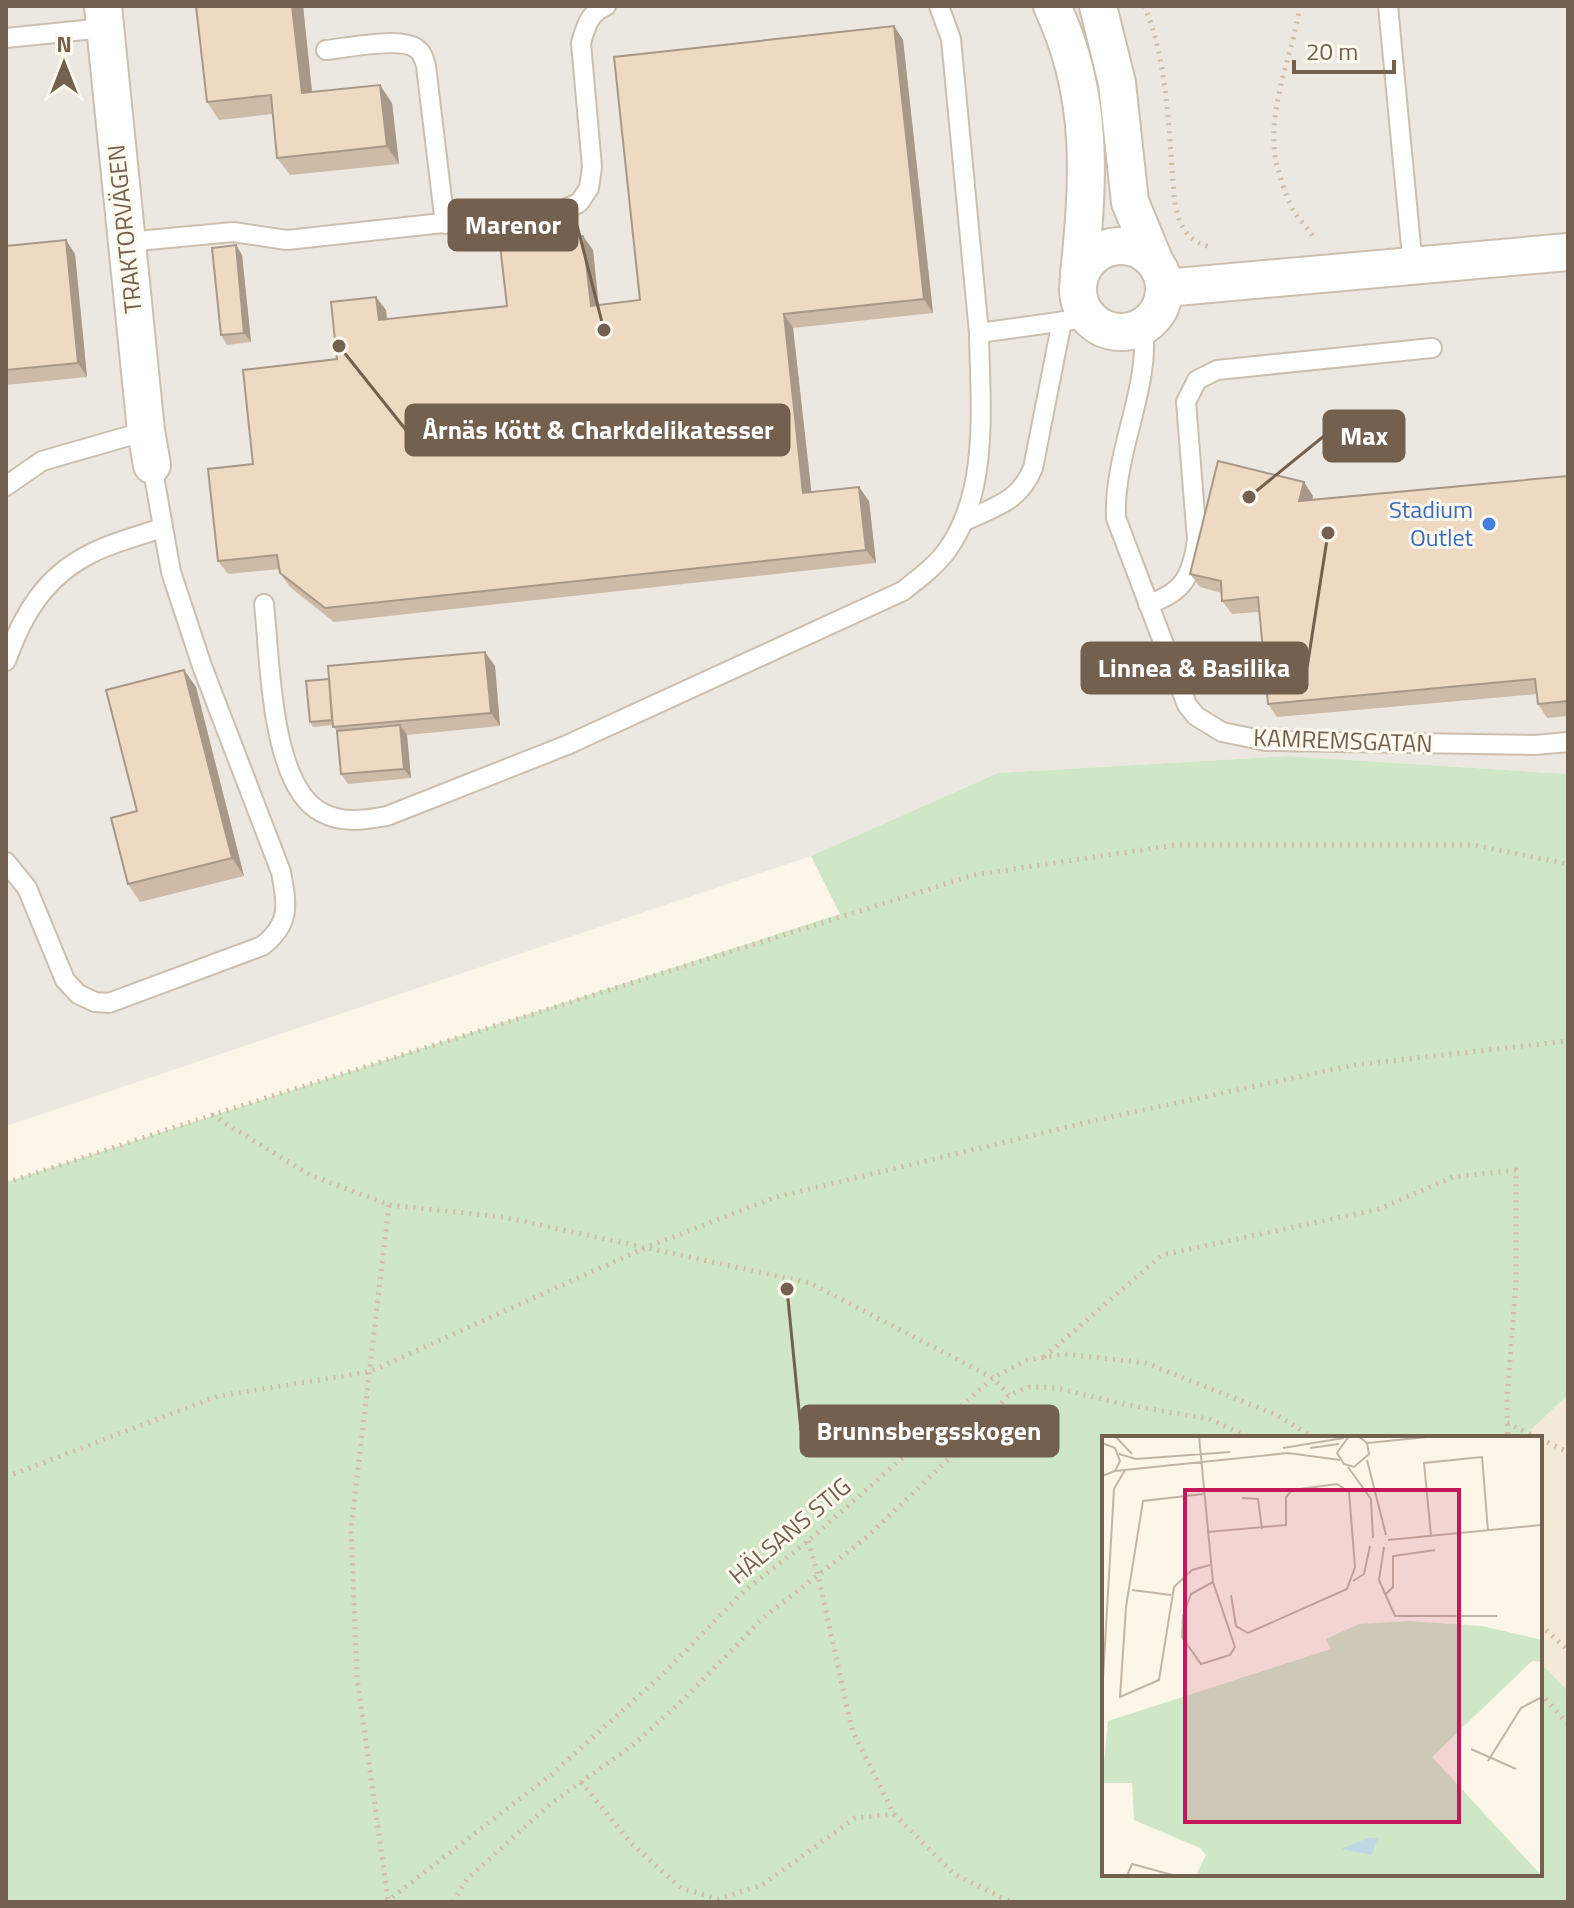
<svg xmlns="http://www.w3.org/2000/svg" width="1574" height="1908" viewBox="0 0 1574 1908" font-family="'Titillium Web',sans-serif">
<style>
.residential{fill:#f2e9d7}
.industrial{fill:#ece7e1}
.green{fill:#d0e7c7}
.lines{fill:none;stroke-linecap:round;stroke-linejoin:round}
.lane-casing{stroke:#ccbfaf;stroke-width:22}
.street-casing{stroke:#ccbfaf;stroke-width:40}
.path{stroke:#d3bca5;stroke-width:5;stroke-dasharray:2 6;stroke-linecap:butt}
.lane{stroke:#fff;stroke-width:18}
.street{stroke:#fff;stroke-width:36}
.wall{fill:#cdbba7}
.shaded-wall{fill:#a79888}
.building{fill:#eed9c2;stroke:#a79888;stroke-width:2}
.shop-dot{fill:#3f7fe0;stroke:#fef9ee;stroke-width:3}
.labels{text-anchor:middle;stroke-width:6;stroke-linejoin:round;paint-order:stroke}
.street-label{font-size:24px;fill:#73604e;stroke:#fef9ee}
.shop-label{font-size:24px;fill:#366cbe;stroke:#fef9ee;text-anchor:end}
.inset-road{fill:none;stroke:#c1b6a5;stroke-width:2}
.view{fill:#c2185b;fill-opacity:0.15;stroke:#c2185b;stroke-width:4}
.inset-edge{fill:none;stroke:#73604e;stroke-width:4}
.leader{fill:none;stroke:#73604e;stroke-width:3}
.callout-dot{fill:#73604e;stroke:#fef9ee;stroke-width:3}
.callout{fill:#73604e;stroke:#73604e;stroke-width:3}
.callout-label{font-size:26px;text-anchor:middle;font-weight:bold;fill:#fff}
</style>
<rect width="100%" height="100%" fill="#fbf6e8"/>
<path class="residential" d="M1568,1395V1691L1540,1662V1438H1522Z"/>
<path class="industrial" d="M6,6H1568V774L1287,756L998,773L811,856L6,1126Z"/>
<path class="green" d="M1287,756L1568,774V1395L1522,1438H1104V1874H1540V1662L1568,1691V1902H6V1182L840,914L811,856L998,773Z"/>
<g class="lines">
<defs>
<path id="lane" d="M1388,6L1413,267
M6,38L104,28
M326,50C347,48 402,36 417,49C423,53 424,60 426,66L445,224
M127,242L233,232L287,240L562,210L579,203L589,188L592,167L581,43C586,26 589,13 606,6
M1143,327C1151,387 1113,454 1116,518L1187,705L1196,716L1222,732L1266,741L1535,745L1568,742
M979,333L1087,318
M6,486L42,461L146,431
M965,521C996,506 1019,502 1033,468L1062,321
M264,604C270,657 270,785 321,812C342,824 365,820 387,816L567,745L903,591C919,578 936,566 948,549C990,489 980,403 979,333L951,39L939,6
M1148,604C1183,593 1192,576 1197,540L1186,402L1197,380L1217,370L1432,348
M6,661C23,614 45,576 92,553C113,542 139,536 162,528
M6,862L27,888L65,980L78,994L95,1002L109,1003L262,946C291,924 287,905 281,872L202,666L171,572L152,465"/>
<path id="street" d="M103,6L146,431L152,465
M1052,6C1094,95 1089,179 1079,274
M1098,6L1117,83L1130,202L1154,260
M1078 289a43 43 0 1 1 86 0a43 43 0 1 1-86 0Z
M1165,288L1568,252"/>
</defs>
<use href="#lane" class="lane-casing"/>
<use href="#street" class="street-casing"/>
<path class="path" d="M1144,6C1169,60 1169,145 1175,205C1180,227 1188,242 1211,247
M1300,6C1292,58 1263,117 1278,169C1282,184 1288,202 1296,215C1302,223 1311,230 1314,240
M212,1115L310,1175L389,1205L503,1217L810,1283L993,1378L1009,1395
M6,1183L212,1115L974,875L1175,845H1473L1568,864
M1044,1357L1162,1255L1379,1209L1453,1177L1516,1170V1282L1507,1399L1508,1438
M1507,1423L1539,1438
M1540,1439L1568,1452
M6,1477L218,1396L369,1372L647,1247L776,1197L1101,1119L1354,1065L1568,1041
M808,1541L818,1575L852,1730L894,1814L954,1874L1011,1902
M1540,1625L1568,1650
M1540,1693L1568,1724
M581,1782L631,1843L681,1888L718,1899L762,1885L855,1818L894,1814
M388,1899L357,1678L351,1528L389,1205
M386,1902L552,1774L661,1676L744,1591L808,1541L993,1378L1027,1360L1065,1354L1146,1363L1277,1415L1314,1438
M453,1902L467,1879L548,1806L633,1745L685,1698L764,1617L867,1537L956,1452L1009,1395L1029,1387L1056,1388L1128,1405L1209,1419L1251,1438"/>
<use href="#lane" class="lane"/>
<use href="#street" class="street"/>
</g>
<path class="wall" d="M196,6H303L312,92L392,103L399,164L290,175L277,158L273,114L219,120L207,102Z
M894,26L903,40L933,313L793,328L811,492L869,501L876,563L334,622L290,587L280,573V569L228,574L218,561L253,464L337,359L386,310L387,319L507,306L593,250L599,305L640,300Z
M6,246L75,254L87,377L6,385Z
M242,255L251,342L227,345L221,335Z
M1568,476V716L1547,718L1538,704L1537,694L1277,717L1268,704L1259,612L1232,614L1222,601V593L1200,587L1190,574L1313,496V499Z
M495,666L500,726L407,735L411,778L348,784L341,774L338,733L333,725L313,727L310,722Z
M184,670L196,687L244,876L140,902L128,884L137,811Z"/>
<path class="shaded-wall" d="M292,6H303L314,111L302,93Z
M894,26L903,40L933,313L924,299Z
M380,85L392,103L399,164L387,146Z
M583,236L593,250L600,319L591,306Z
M66,240L75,254L87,377L78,363Z
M236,245L242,255L251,342L244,333Z
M376,297L386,310L388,333L379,320Z
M784,314L793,328L813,506L803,493Z
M1304,482L1313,496L1309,514L1299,501Z
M859,487L869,501L876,563L866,550Z
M485,652L495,666L500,726L491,713Z
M184,670L196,687L244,876L232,858Z
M400,725L407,735L411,778L404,769Z"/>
<path class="building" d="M196,6H292L302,93L380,85L387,146L277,158L271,95L207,102Z
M894,26L924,299L784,314L803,493L859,487L866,550L325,608L280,573L277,555L218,561L208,469L253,464L243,370L337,359L331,302L376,297L379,320L507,306L500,245L583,236L591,306L640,300L614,57Z
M66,240L78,363L6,370V246Z
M236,245L244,333L221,335L212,248Z
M1218,461L1304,482L1299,501L1568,476V701L1538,704L1535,679L1268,704L1258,597L1222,601L1221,581L1190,574Z
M485,652L491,713L333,727L328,666Z
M184,670L232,858L128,884L111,818L137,811L106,690Z
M329,679L332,720L310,722L306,681Z
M400,725L404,769L341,774L337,731Z"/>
<circle class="shop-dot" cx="1489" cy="524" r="8"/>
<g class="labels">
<g class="street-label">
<text transform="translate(125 229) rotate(-96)" y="8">TRAKTORVÄGEN</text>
<text transform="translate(1343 741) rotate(2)" y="8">KAMREMSGATAN</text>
<text transform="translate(790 1531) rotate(-40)" y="8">HÄLSANS STIG</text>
</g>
<g class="shop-label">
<text x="1473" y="518">Stadium<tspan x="1473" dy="28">Outlet</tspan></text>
</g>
</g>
<g transform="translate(1102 1436)">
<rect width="440" height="440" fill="#fbf6e8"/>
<path d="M307,185L380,190L440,204V226L430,225L330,321L440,440H99L95,437L104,419L98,412L32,384L30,347H0L6,285L229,213L224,203L257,188Z" fill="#d0e7c7"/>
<path d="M266,402H276L270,419L239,413Z" fill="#bed9e3"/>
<path class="inset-road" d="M13,0L30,18M97,0L111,146L133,211L128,219L99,228L80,201L81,180L89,158L111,146M247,0L235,17L242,28L252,31L267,18L265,7L256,0M0,7L13,12L18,25L13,35L0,40M265,7L335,0M181,12L242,2M208,12L237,8M17,18L34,23L128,16M380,20L386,95M265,24L284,99M246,31L269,63L271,102M13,35L186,17L238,24M0,43V82M101,58L41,65L24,171L18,261L57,244L72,151L90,134L108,129M140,62L156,63L160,93M105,96L184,89V61L190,54L235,48L247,56L253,131L245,153L146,197L134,190L129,159M329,100L322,27L380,21M286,104L440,89M282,111L277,144L293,180H395M251,145L262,138L268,110M30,154L69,159M283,159L291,151V120L333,114M0,260L12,53L23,34M369,313L414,333M386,325L419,272L440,261M25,440L30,428L74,440"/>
<path class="view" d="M83,54H357V386H83Z"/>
<rect width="440" height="440" class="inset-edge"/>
</g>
<path class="leader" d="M604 330L577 225M339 346L406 430M1249 497L1324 436M1328 533L1307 668M787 1289L801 1431"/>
<g class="callout-dot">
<circle cx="604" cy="330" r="8"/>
<circle cx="339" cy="346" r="8"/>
<circle cx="1249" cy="497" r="8"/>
<circle cx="1328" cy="533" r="8"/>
<circle cx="787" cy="1289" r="8"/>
</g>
<g class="callout">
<rect x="449" y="200" width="128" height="50" rx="8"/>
<rect x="406" y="405" width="383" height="50" rx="8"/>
<rect x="1324" y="411" width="80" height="50" rx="8"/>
<rect x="1082" y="643" width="225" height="50" rx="8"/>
<rect x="801" y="1406" width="257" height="50" rx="8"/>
</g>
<g class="callout-label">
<text x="513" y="234">Marenor</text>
<text x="598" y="439">Årnäs Kött &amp; Charkdelikatesser</text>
<text x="1364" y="445">Max</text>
<text x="1194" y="677">Linnea &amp; Basilika</text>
<text x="929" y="1440">Brunnsbergsskogen</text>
</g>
<rect width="1574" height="1908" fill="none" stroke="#73604e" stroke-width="16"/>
<g transform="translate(64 64)" stroke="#fef9ee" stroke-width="6" paint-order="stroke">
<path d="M0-6L14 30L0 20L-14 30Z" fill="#73604e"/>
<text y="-12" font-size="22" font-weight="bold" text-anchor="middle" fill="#73604e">N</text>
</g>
<path d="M1294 60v12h100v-12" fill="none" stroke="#73604e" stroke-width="4"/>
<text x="1306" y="60" font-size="24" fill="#73604e" stroke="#fef9ee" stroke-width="6" paint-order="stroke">20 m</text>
</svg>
